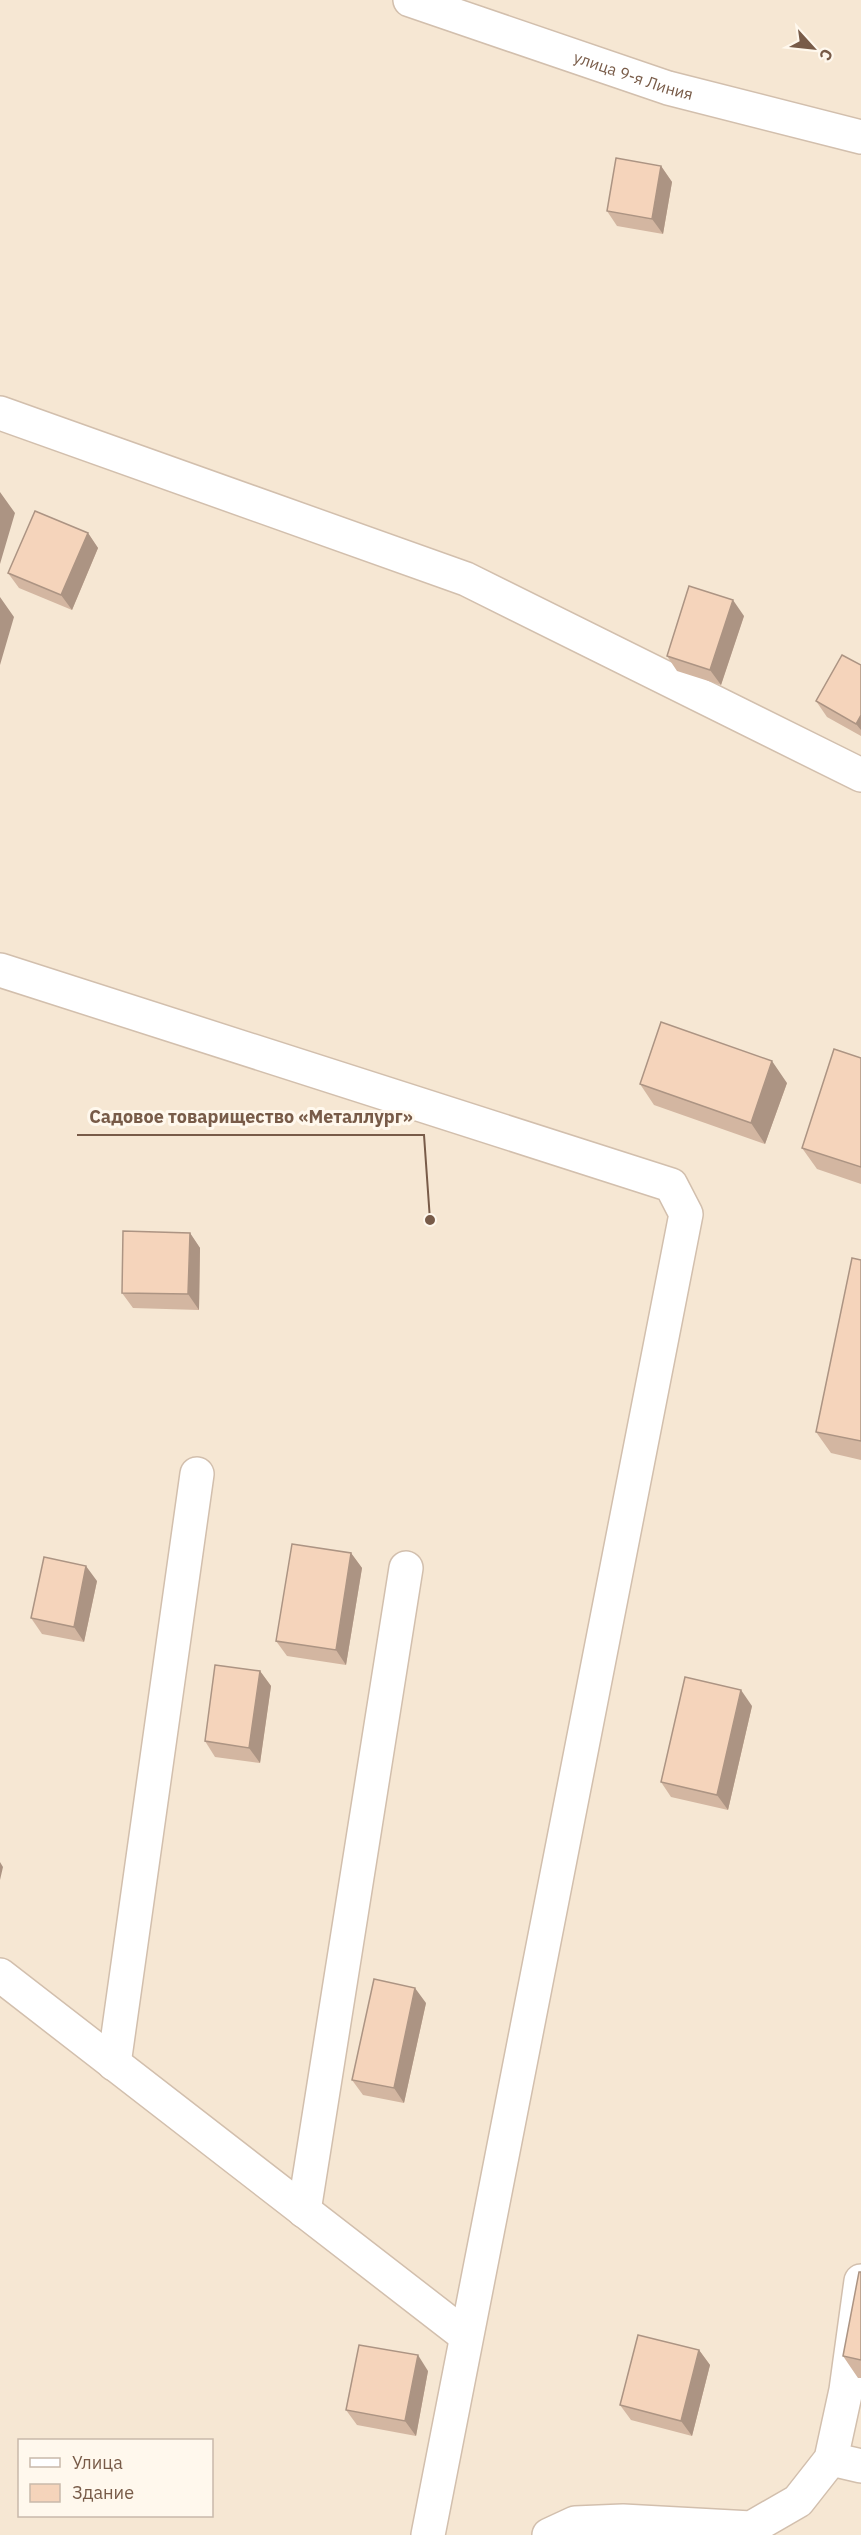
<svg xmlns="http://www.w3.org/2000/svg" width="861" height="2535" viewBox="0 0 861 2535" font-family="'IBM Plex Sans',sans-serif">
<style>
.residential{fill:#f6e7d3;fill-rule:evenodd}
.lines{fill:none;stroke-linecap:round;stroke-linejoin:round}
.minor-casing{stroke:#d2bfad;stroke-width:36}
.minor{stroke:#fff;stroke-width:33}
.wall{fill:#d3b6a1}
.shaded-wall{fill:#ac9483}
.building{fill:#f5d4bb;stroke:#ac9483;stroke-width:1.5}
.labels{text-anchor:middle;stroke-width:6;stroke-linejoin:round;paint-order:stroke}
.street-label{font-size:16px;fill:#785b48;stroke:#fff8ed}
.leader{fill:none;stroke:#785b48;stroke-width:2}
.callout-dot{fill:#785b48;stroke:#fff8ed;stroke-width:2}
.callout-label{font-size:18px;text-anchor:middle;font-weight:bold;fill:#785b48;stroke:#fff8ed;stroke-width:6;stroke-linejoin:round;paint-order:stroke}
</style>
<rect width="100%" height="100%" fill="#fdf5e5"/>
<path class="residential" d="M0,0H861V2535H0ZM20,2440H212V2516H20Z"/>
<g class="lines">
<defs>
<g id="minor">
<path id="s1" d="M410,0L668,88L861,137"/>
<path d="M0,413L466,579L861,775"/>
<path d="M0,970L671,1185L686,1214L428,2535"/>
<path d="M0,1975L466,2336"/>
<path d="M114,2064L197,1474"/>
<path d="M304,2211L406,1568"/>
<path d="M831,2459L861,2466"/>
<path d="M549,2535L575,2523L623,2521L751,2528L798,2501L831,2459L846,2390L861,2281"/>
</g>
</defs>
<use href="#minor" class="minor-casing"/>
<use href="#minor" class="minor"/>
</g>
<path class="wall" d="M661,166L672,182L663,234L617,226L607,211Z
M88,533L98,548L72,610L19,588L8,573Z
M744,616L721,685L677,671L667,656Z
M861,665V736L827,717L816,701Z
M861,1058V1184L817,1169L802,1148Z
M787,1083L765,1144L654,1105L640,1084Z
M190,1233L200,1248L199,1310L133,1308L122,1293Z
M861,1260V1460L831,1453L816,1432Z
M351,1553L362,1568L346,1665L287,1656L276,1641Z
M97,1581L84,1642L42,1634L31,1618Z
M260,1671L271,1686L260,1763L215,1757L205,1741Z
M752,1706L728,1810L671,1797L661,1782Z
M426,2003L404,2103L363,2095L352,2080Z
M861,2272V2378H858L843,2356Z
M699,2350L710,2365L692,2436L631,2420L620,2405Z
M428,2371L416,2436L357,2425L346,2410Z"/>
<path class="shaded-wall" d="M661,166L672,182L663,234L652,219Z
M0,492L15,513L0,564Z
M88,533L98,548L72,610L61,595Z
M0,597L14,617L0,665Z
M733,600L744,616L721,685L710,670Z
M861,715V730L856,724Z
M772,1061L787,1083L765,1144L751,1123Z
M190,1233L200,1248L199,1310L188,1294Z
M351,1553L362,1568L346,1665L336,1650Z
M86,1566L97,1581L84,1642L74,1627Z
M260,1671L271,1686L260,1763L249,1748Z
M741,1690L752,1706L728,1810L717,1795Z
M0,1862L3,1867L0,1880Z
M415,1988L426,2003L404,2103L394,2088Z
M699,2350L710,2365L692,2436L681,2421Z
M418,2355L428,2371L416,2436L405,2421Z"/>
<path class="building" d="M616,158L661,166L652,219L607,211Z
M35,511L88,533L61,595L8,573Z
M689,586L733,600L710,670L667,656Z
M842,655L861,665V715L856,724L816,701Z
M661,1022L772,1061L751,1123L640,1084Z
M834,1049L861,1058V1167L802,1148Z
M123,1231L190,1233L188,1294L122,1293Z
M852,1258L861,1260V1441L816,1432Z
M292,1544L351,1553L336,1650L276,1641Z
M44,1557L86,1566L74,1627L31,1618Z
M215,1665L260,1671L249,1748L205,1741Z
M685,1677L741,1690L717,1795L661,1782Z
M374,1979L415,1988L394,2088L352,2080Z
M859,2272H861V2360L843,2356Z
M638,2335L699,2350L681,2421L620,2405Z
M359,2345L418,2355L405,2421L346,2410Z"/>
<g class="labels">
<g class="street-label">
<text dy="6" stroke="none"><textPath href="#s1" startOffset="236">улица 9-я Линия</textPath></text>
</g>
</g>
<path class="leader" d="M430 1220L424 1135H77"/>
<circle class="callout-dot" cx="430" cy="1220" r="6"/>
<g class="callout-label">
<text x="251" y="1123">Садовое товарищество «Металлург»</text>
</g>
<rect x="18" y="2439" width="195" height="78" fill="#fff8ed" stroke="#c9b9ab" stroke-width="1.5"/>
<rect x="30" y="2458" width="30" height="9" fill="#ffffff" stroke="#c9b9ab" stroke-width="1.5"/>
<text x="72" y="2469" font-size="18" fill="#785b48">Улица</text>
<rect x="30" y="2484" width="30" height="18" fill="#f5d4bb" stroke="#c9b9ab" stroke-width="1.5"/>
<text x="72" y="2499" font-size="18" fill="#785b48">Здание</text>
<g transform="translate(813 48) rotate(117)" stroke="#fff8ed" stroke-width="4.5" paint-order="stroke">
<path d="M0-4.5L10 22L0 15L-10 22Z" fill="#785b48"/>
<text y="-9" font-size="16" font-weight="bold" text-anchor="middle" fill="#785b48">С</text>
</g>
</svg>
